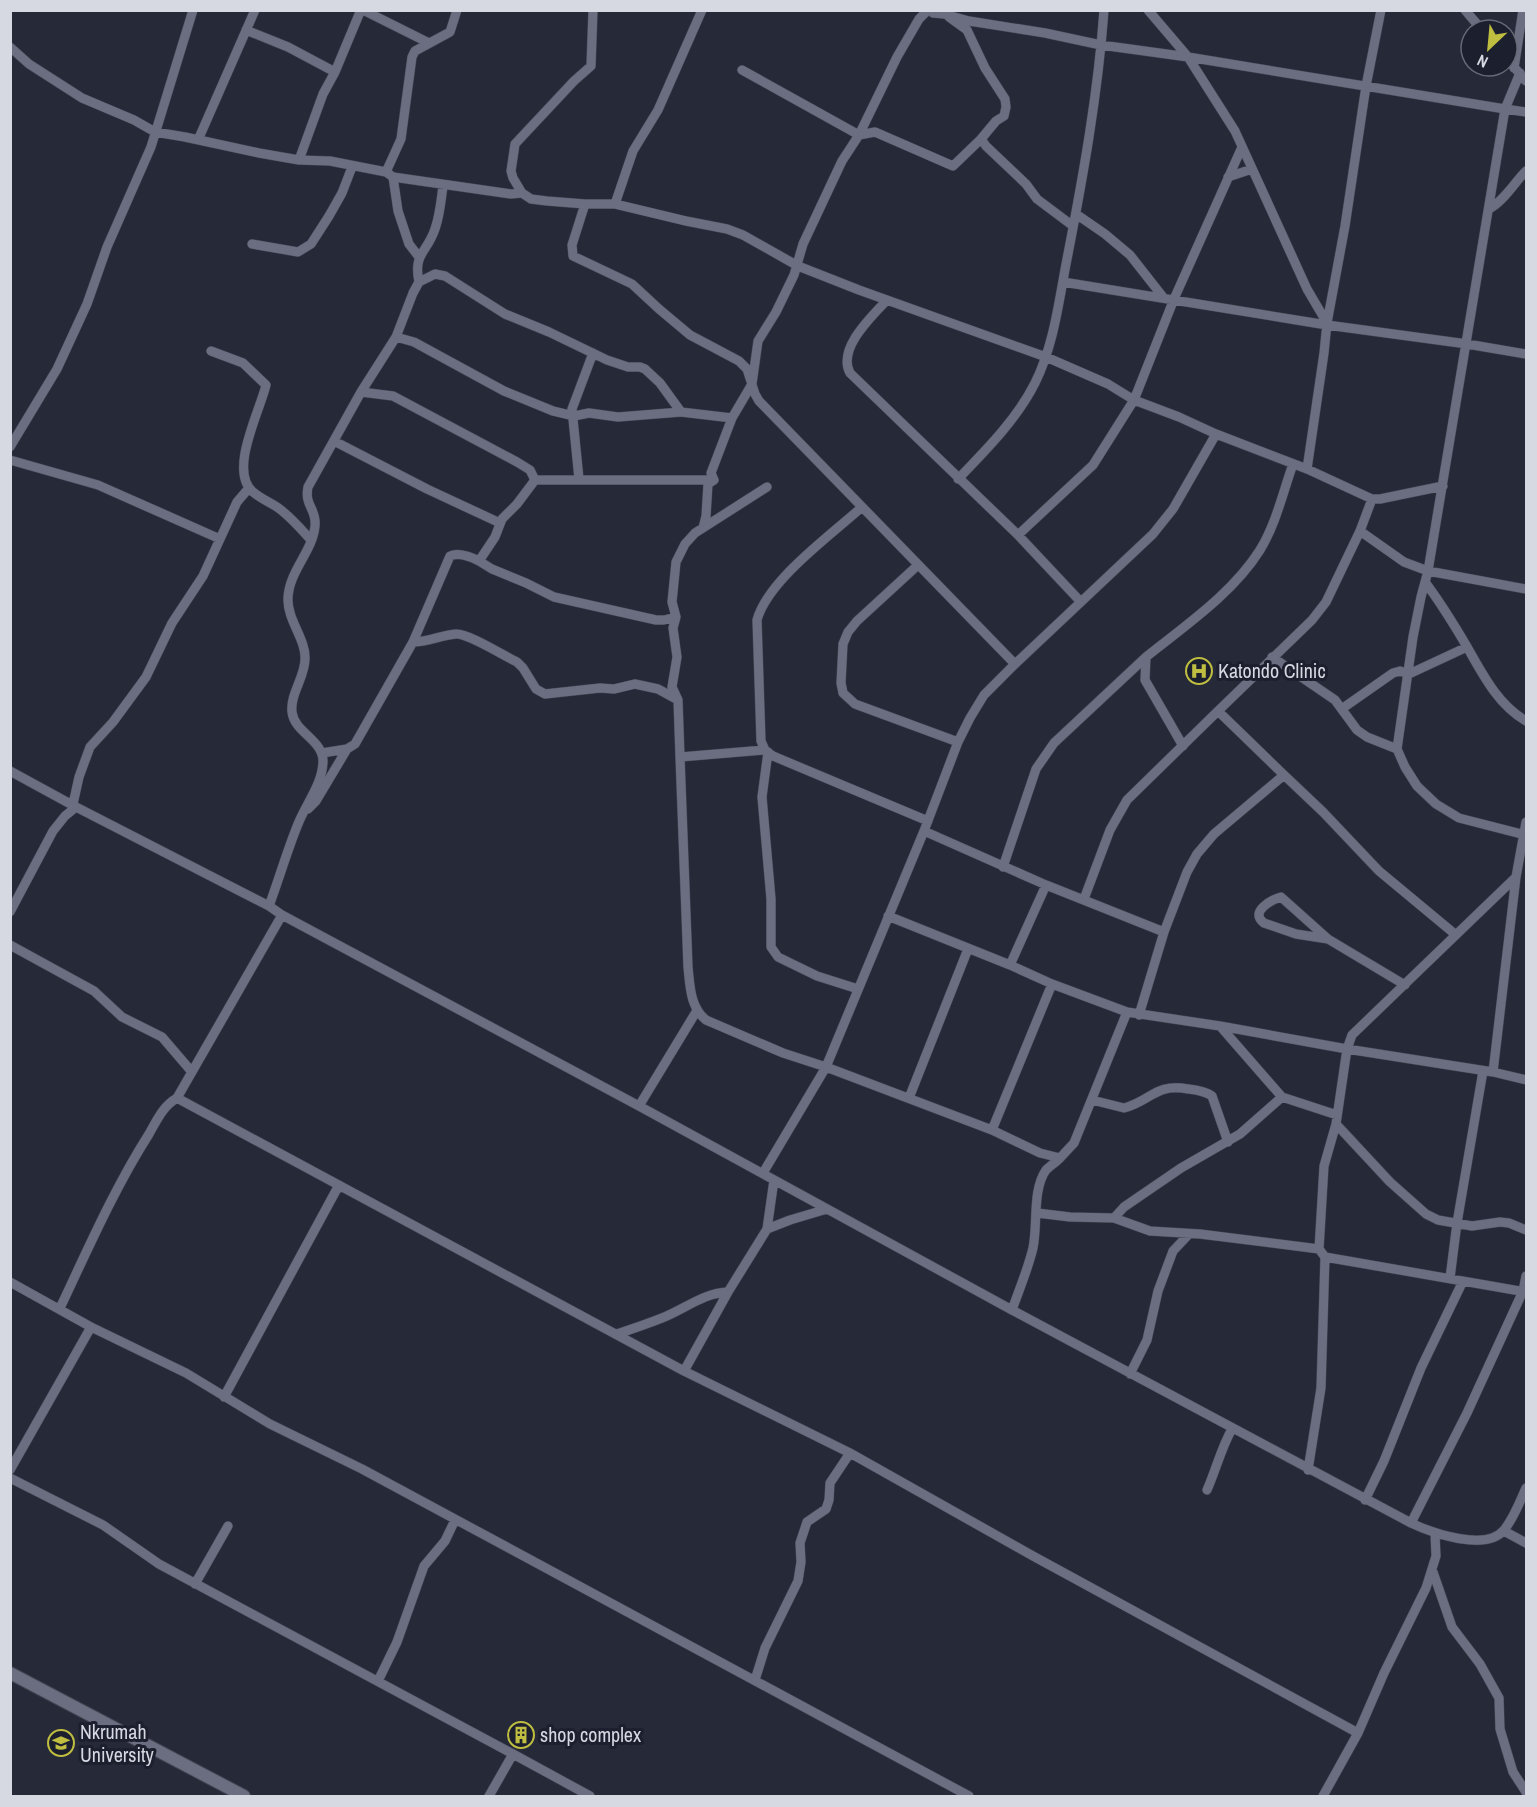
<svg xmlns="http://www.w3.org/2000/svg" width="1537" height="1807" viewBox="0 0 1537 1807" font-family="'Archivo Narrow',sans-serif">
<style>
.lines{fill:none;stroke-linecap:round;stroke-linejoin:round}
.minor-casing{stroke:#434552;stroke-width:10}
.tertiary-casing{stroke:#434552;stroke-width:14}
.minor{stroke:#6a6e80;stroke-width:9}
.tertiary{stroke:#6a6e80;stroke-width:12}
.labels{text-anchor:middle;stroke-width:6;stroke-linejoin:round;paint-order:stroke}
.poi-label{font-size:20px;fill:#d6d8e2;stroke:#1c1f2e;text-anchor:start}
</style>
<rect width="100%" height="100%" fill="#262938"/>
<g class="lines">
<defs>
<path id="minor" d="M363,10L429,43
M930,10L933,13L944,14L969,21L1045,33L1101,45L1188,57L1505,109L1520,73
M1148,10L1188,57L1235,131L1307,289L1327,323L1324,353L1307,469
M1465,10L1482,30
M246,30L288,47L335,72
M10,47L29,64L82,98L134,120L155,132L185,137L259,153L299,160L330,161L386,172L393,177L511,194L522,193L531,199L547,201L585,204H615L686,221L727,229L743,235L798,266L859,290L1046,357L1108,384L1134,400L1174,299L1242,147
M1507,59L1526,81
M1514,68L1523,10
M742,70L859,135L875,132L953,166L981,139L996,121L1004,116L1006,107L1005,99L985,68L967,30L949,17
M981,139L986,146L1026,184L1037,199L1073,226
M198,140L255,10
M299,160L323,94L335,72L360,12L363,10
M386,172L401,139L412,57L415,51L450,32L457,10
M393,177L398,211L409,244L419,257
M1228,177L1252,169
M522,193L513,178L511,171L515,144L574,81L591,66L593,10
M585,204L572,245L573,256L632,284L659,309L690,335L739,361L747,369L755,394L759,401L1015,664
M615,204L633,151L658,110L702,10
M1489,209C1504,201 1514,183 1526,171
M1076,214L1105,234L1130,255L1163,297
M252,244L298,252L311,244L329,216L342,193L352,167
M419,282C413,253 427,253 435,229C440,215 441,200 443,186
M1063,282L1327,325L1467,344L1526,354
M887,300C871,317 837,349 850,373L1018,535L1080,601
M1327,323L1345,226L1366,86L1381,10
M396,337L414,342L504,391L553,411L574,416L589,413L618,417L681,412L732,418
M211,351L243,363L266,385C260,411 228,471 253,492C260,498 269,502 277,507C290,516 300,528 311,540
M361,392L393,396L517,462L530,470L535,480
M334,441L427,489L500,523
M10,447L57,369L87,304L107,247L151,147L193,10
M10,460L98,485L220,539
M579,479L572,409L593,353
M958,479C986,450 1017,419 1035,383C1054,345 1059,300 1067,259C1083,177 1098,94 1104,10
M1372,499H1380L1443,486
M862,507C831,535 768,580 757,620L761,741L765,750L773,756L928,821
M703,528L706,516L708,484L714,480L711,473L732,418L752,384L758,341L776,312L794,275L803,244L842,161L859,135L897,57L919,19L928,10
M1360,531L1404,562L1428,571L1526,589
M1018,535L1093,465L1134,400L1179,417L1216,434
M918,565L857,621L848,632L843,644L841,683L843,693L855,704L958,742
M1425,582C1440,602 1453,623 1466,645C1482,673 1497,704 1526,721
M676,617L664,620H656L554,597L526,583L492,569L479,561L495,537L502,519L517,504L535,480H714
M413,642C429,642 441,635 456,634C468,633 504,656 517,662L523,668L536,689L545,694L600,688L614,689L635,684L658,689L678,700
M1146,657C1186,625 1233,593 1260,550C1276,524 1283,492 1293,464
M1272,657L1335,700L1357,730L1367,737L1397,749
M1343,708L1393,673L1400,671L1409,674L1467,647
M768,752L762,797L771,899V947L778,957L817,976L858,989
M322,753L347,749L355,744L413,642L450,556C459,552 471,557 479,561
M680,757L678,700L672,687L677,657L673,628L676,617L672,602L676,562L685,544L695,533L767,487
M10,771L76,807L269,906L282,915L639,1106L1012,1310L1411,1523C1432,1533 1486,1552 1504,1530C1514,1518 1520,1501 1526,1488
M1284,775L1323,812L1379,871L1456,935
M73,804L79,777L90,747L113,722L146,677L172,623L203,576L237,502L249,488
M308,809L316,801L347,749
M924,831L1046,885L1164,932
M1525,835L1459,818L1436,804L1417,786L1405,767L1397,749L1413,637L1421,597L1428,571L1505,109L1526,112
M1003,867L1036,769L1054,743L1146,657L1145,680L1183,746
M1084,899L1110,830L1127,800L1218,711
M269,906C279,879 287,851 298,824C306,804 323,783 323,761C323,740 294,732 292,712C290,694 305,677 305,659C306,639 287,620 288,598C289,571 313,551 315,526C317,509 304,506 308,487L361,392L396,337L413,293L419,282L435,274L445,276L505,314L549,332L607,360L628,367H640L645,369L660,383L681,412
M10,912L53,831L65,816L76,807
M282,915L177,1098L684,1371L850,1453L1033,1556L1358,1733
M888,916L1010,965L1052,984L1127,1012L1220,1026L1347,1049L1493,1072L1526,1080
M1328,939L1296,934L1264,923C1249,912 1271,900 1281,897L1328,939L1405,985
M10,945L94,991L122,1017L162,1037L192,1072
M1010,965L1046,885
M1127,1012L1074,1143L1060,1158L1040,1153L992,1130L826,1067L924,831L958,742L970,718L984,695L1015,664L1153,534L1173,509L1216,434L1307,469L1372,499L1360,531L1326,602L1312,620L1218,711L1284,775L1214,834L1197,854L1187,872L1164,932L1139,1015
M1220,1026L1282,1097L1337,1115
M1493,1072L1516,877L1526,822
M909,1098L968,949
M1092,1100L1124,1108C1151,1101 1155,1083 1188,1089C1196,1090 1205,1091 1212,1096L1228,1142
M639,1106L696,1012
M1336,1124L1390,1182L1426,1214L1438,1220L1472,1226L1500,1222L1509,1223L1526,1230
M992,1130L1052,984
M763,1173L826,1067L783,1053L706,1020C690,1007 690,986 688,967L680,757L765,750
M1037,1213L1070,1217L1114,1218L1150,1231L1200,1234L1319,1249
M1114,1218L1124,1207L1181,1168L1240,1134L1282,1097
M767,1229L774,1180
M1325,1257L1526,1292
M1450,1278L1457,1223L1483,1071
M10,1282L91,1327L186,1373L270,1424L362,1469L969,1796
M60,1308C88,1249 114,1189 149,1134C157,1120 163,1106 177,1098
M1012,1310C1019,1290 1028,1269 1033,1248C1038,1224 1032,1190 1046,1170C1050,1166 1056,1162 1060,1158
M617,1334C632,1329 647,1324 662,1318C685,1309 703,1293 728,1292
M684,1371L728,1292L767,1229L790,1220L827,1209
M1130,1374L1147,1340L1158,1291L1173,1251L1189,1234
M224,1397L339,1185
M10,1470L91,1327
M1308,1470L1321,1388L1325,1257L1319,1249L1324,1166L1336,1124L1347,1049L1352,1035L1516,877
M10,1478L103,1525L159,1564L513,1754
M1207,1490C1216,1470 1221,1448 1232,1429
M1365,1500L1384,1461L1421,1368L1463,1281
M1411,1523L1467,1413L1523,1291L1526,1276
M1504,1531L1526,1543
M1433,1572L1452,1627L1480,1664L1499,1698L1500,1729L1513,1772L1526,1792
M195,1584L228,1526
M755,1680L765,1648L798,1581L801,1562L800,1543L807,1522L826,1509L829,1500L830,1483L850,1453
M378,1681L397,1642L424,1566L445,1541L455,1520
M489,1796L513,1754L590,1796
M1323,1796L1358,1733L1384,1673L1426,1588L1436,1556L1435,1534"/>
<path id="tertiary" d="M10,1673L244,1796"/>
</defs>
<use href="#minor" class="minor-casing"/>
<use href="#tertiary" class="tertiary-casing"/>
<use href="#minor" class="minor"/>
<use href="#tertiary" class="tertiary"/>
</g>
<defs>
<symbol id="hospital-ring" viewBox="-11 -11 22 22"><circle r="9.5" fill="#1c1f2e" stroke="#bfbe41" stroke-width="1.5"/><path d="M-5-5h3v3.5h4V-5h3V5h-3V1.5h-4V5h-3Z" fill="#bfbe41"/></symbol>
<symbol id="building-ring" viewBox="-11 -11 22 22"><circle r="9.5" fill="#1c1f2e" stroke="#bfbe41" stroke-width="1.5"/><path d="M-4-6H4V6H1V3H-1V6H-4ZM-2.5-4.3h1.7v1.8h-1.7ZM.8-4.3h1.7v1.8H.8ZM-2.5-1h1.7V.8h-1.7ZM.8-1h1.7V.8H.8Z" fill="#bfbe41"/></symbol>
<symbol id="university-ring" viewBox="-11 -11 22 22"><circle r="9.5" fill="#1c1f2e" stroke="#bfbe41" stroke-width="1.5"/><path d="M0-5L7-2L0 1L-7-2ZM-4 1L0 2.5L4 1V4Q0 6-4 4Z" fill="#bfbe41"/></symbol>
</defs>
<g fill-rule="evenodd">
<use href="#hospital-ring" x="1184" y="656" width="30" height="30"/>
<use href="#building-ring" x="506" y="1720" width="30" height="30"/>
<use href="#university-ring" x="46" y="1728" width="30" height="30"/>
</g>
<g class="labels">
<g class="poi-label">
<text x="1218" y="678">Katondo Clinic</text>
<text x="80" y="1739">Nkrumah<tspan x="80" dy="23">University</tspan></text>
<text x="540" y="1742">shop complex</text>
</g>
</g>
<rect width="1537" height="1807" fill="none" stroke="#d6d8e2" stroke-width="24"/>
<g transform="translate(1489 48) rotate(206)"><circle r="28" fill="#1c1f2e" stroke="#666976" stroke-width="1.5"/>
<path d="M0-4.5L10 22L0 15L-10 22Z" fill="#bfbe41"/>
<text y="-9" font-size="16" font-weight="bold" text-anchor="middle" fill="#d6d8e2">N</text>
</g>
</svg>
